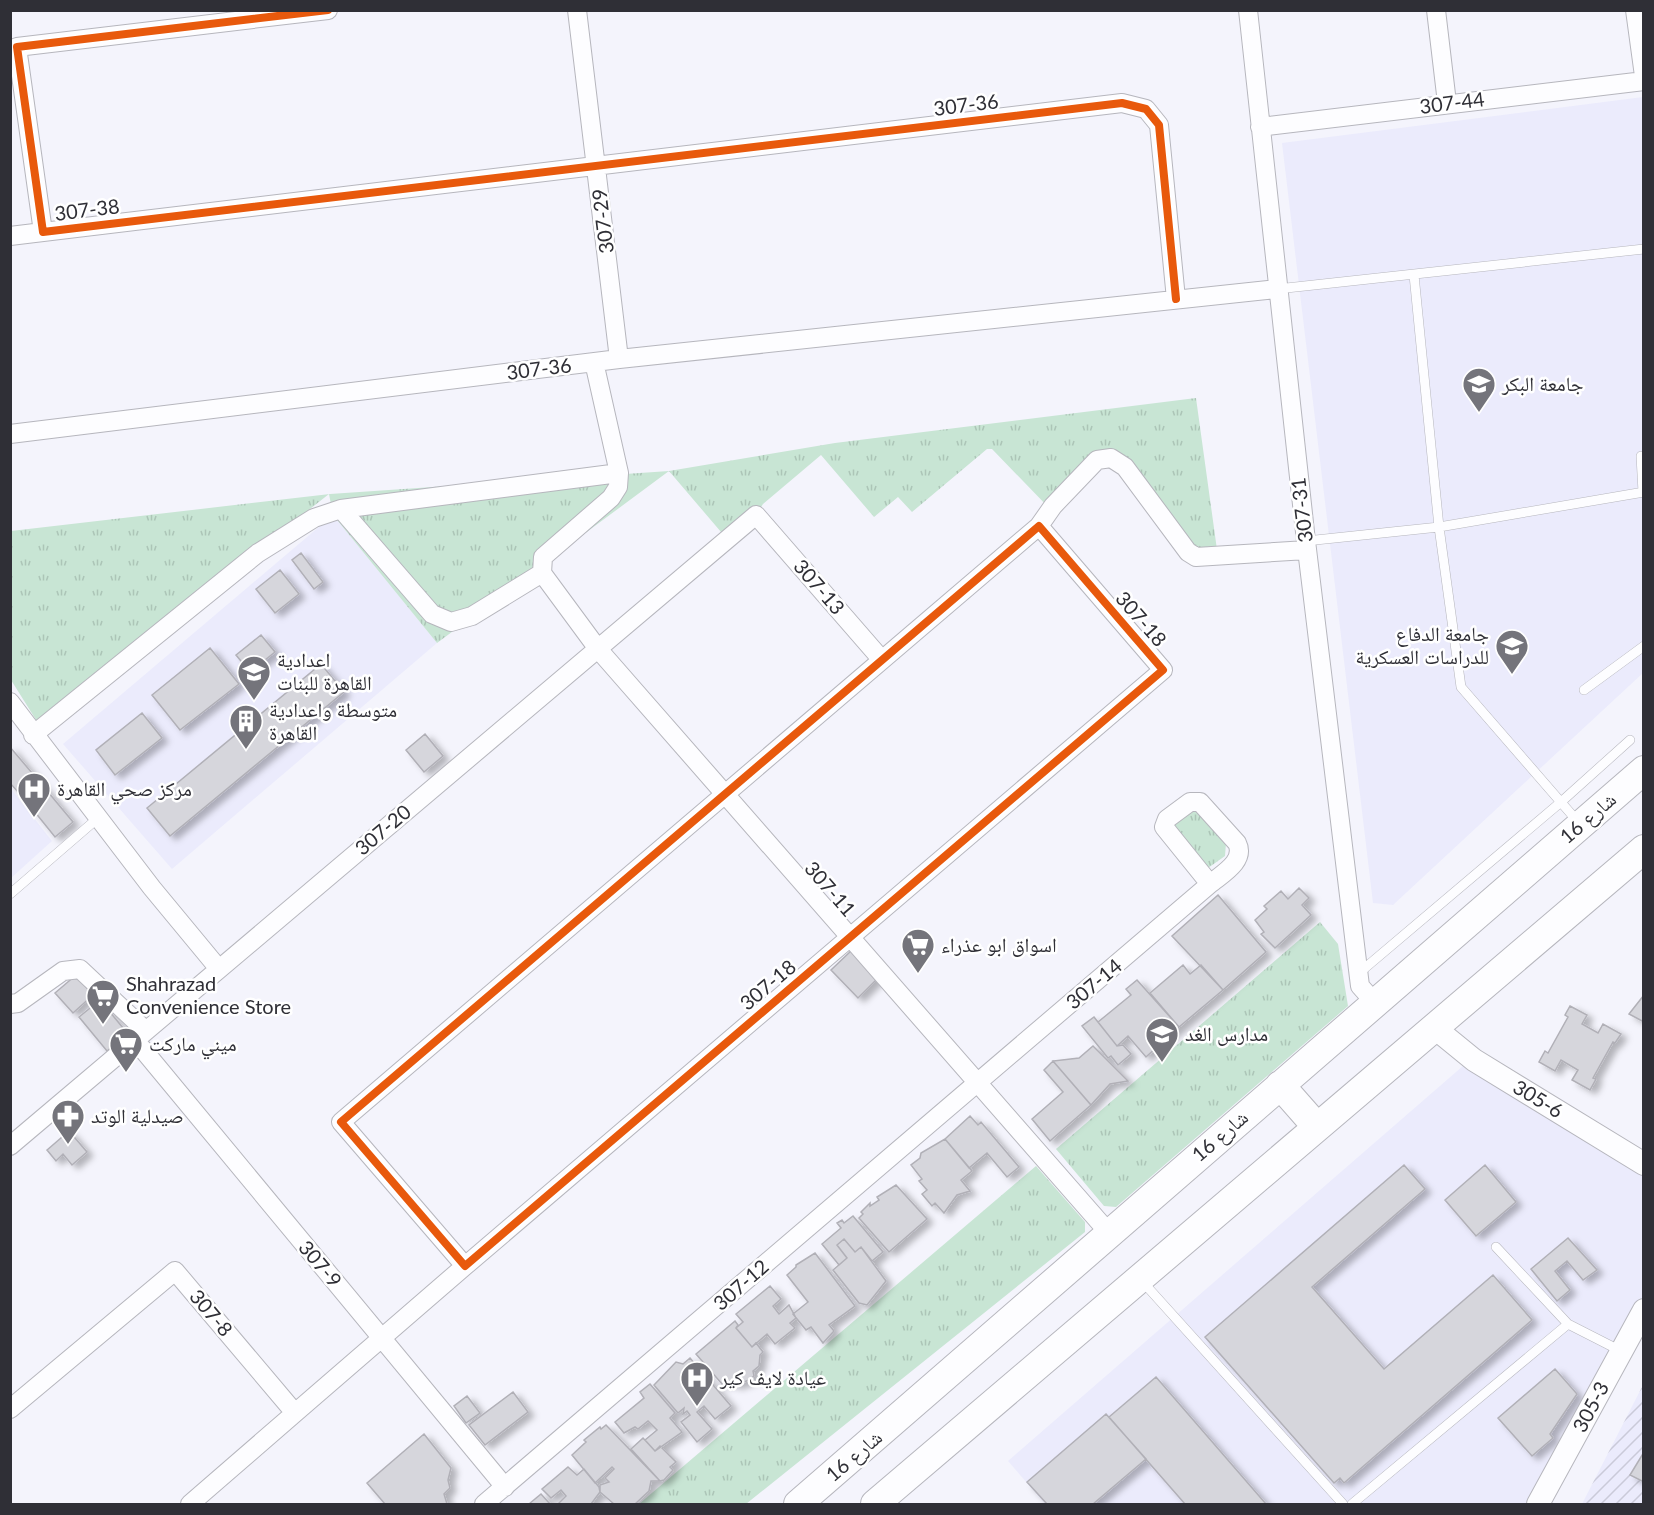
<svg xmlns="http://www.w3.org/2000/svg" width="1654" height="1515" viewBox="0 0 1654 1515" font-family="Lato,'Noto Naskh Arabic',sans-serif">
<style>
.built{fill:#ebebfc}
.industrial{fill:url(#industrial-furrows)}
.grass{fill:url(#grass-tufts)}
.building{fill:#d6d6dc;stroke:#b1b0b7;stroke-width:1.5;filter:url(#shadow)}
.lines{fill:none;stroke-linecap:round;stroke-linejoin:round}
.service-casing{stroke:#b6b6bd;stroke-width:10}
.minor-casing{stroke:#b6b6bd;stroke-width:20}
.tertiary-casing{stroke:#b6b6bd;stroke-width:24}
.primary-casing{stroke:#b6b6bd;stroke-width:30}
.service{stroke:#fdfdff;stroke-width:9}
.minor{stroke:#fdfdff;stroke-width:18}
.tertiary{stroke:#fdfdff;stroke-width:22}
.primary{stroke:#fdfdff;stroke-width:28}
.cycleway-casing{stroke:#fff;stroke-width:11}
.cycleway{stroke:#e8590c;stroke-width:8}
.labels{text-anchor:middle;stroke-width:5;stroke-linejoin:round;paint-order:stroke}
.street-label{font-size:20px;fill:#2f2f36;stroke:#fff}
.poi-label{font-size:20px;fill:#2f2f36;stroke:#fff;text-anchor:start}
</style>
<defs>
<pattern id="industrial-furrows" width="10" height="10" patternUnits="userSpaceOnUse" patternTransform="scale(1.5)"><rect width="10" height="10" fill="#ebebfc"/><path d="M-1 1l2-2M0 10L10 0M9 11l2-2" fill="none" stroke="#cacad9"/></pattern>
<pattern id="grass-tufts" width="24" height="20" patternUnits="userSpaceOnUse" patternTransform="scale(1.5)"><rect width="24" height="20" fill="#c8e5d4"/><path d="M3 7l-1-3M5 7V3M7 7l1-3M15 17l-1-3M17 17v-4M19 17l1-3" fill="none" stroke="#acc5b7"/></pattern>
<filter id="shadow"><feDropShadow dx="6" dy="4" stdDeviation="3" flood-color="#0004"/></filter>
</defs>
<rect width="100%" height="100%" fill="#f4f4fc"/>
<path class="built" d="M1643,97V673L1393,905L1373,903L1282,143Z
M333,515L437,643L172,869L63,744Z
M11,789L52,841L11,878H10Z
M1471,1059L1643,1164V1310L1538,1504H1045L1008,1461Z"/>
<path class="industrial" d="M1643,1385V1504H1582Z"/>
<path class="grass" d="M1196,398L1218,557H1196L1111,458L1051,510L992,449H987L912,512L898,497L874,517L821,455L763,504L756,515L727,539L669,471L437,643L333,515L329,494L38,723L11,680V531L330,494L669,471L835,443Z
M1197,809L1226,843L1225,856L1208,868L1174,834L1175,819Z
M1320,922L1338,944L1348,1006L1116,1207L1104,1206L1056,1149Z
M1036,1166L1085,1222V1232L746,1504H639Z"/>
<path class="building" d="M301,553L323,582L314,589L292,560Z
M280,570L299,594L275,613L256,589Z
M261,635L275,652L250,672L236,655Z
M210,648L239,684L180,730L152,695Z
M321,664L344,692L170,836L147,808Z
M142,713L162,738L115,775L96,750Z
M425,734L443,756L424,772L406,750Z
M10,747L43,786L26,801L10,783Z
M43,786L73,822L55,837L26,801Z
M1299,888L1309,898L1302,905L1311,915L1275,948L1261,934L1264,932L1255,920L1267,909L1264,906L1281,891L1288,899Z
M1218,895L1266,952L1223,990L1172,936Z
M853,949L879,977L858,998L831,970Z
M1183,965L1190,974L1201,965L1223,990L1179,1027L1150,993Z
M76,975L93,995L73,1013L55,993Z
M1137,980L1179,1027L1146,1057L1128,1036L1117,1046L1098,1022L1131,995L1126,989Z
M1644,995V1022L1629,1014Z
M100,1000L128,1034L107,1051L79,1017Z
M1570,1006L1587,1015L1582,1024L1598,1033L1603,1024L1621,1034L1615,1043L1613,1042L1593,1078L1596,1079L1590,1090L1572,1080L1578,1070L1561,1060L1555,1071L1539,1062L1545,1051L1548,1053L1568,1017L1565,1015Z
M1094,1017L1117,1046L1123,1045L1131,1054L1118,1065L1111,1056L1108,1058L1082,1026Z
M1093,1046L1128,1081L1110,1084L1091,1105L1053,1061L1079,1058Z
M1053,1061L1091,1105L1050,1141L1032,1119L1063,1092L1044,1070Z
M970,1116L978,1125L981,1122L1019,1167L1007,1177L987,1153L969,1168L945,1139Z
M69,1131L87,1152L72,1165L63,1154L56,1161L47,1150Z
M945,1139L972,1171L961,1180L970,1191L957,1195L944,1213L935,1203L932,1206L922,1194L927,1190L919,1181L922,1179L911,1165L920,1158L921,1153Z
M1404,1165L1425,1189L1312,1287L1384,1369L1493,1275L1532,1320L1344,1483L1340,1478L1334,1483L1205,1337Z
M1485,1165L1516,1202L1476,1236L1445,1200Z
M896,1185L927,1219L889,1252L859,1218L863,1214L861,1212L870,1203V1206L879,1200L877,1197Z
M853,1216L883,1252L872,1261L861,1247L855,1252L844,1239L837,1245L847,1258L839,1265L822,1244L841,1228L837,1223L842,1220L844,1223Z
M1568,1238L1597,1270L1583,1280L1567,1261L1555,1271L1570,1290L1557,1301L1531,1269Z
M844,1239L855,1252L861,1247L886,1281L867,1305L859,1303L833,1270L847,1258L837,1245Z
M815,1253L855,1306L829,1325L834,1331L823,1343L811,1327L806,1330L793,1314L808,1302L787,1275L796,1267V1265Z
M770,1286L781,1299L773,1306L779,1314L789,1305L796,1318L790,1323L795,1328L775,1344L767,1334L752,1347L736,1328L743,1322L736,1314Z
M735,1321L738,1325L736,1328L752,1347L756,1343L763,1352L760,1355L759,1366L753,1371L754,1376L749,1380L736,1385L729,1382L722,1384L696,1354Z
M690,1358L731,1406L715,1419L704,1406L697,1412L712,1429L697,1442L681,1422L690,1415L687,1411L683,1414L684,1408L678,1413L654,1385L676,1362L683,1364Z
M1555,1369L1577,1394L1550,1434L1553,1438L1532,1456L1498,1418Z
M1156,1377L1266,1504H1185L1109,1417Z
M650,1384L675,1413L670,1418L682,1432L655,1451L645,1440L657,1430L648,1421L638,1429L635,1427L624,1433L615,1422L644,1398L640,1392Z
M513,1392L528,1412L485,1445L469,1425Z
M467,1396L480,1413L466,1423L454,1406Z
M1106,1414L1146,1459L1093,1504H1047L1027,1482Z
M606,1425L660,1481H651L649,1491L635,1504H614L600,1492V1485L609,1482L605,1478L614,1469L612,1467L595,1483L572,1455L586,1442L584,1440L600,1427L601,1429Z
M424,1434L451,1468L448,1480L450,1488L444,1494L447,1504H385L367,1483Z
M643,1438L655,1451L660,1446L676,1462L670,1467L673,1470L664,1480L660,1481L631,1449Z
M1644,1452V1482L1630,1475Z
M568,1467L577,1475L584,1469L599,1487L600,1492L591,1504H558L566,1496L561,1490L551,1498L542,1489Z
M541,1494L550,1504H529Z"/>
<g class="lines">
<defs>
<path id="service" d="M1414,275L1439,527L1461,687L1579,823
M1277,289L1644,249
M1641,456L1643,492
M1306,541L1439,527L1644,492
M1584,690L1644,646
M10,894L98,818
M1359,973L1561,802L1630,740
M1496,1247L1568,1324L1621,1351
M1142,1281L1343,1504
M1352,1504L1568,1324"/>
<path id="minor" d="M328,10L17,47L43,232L1122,103L1146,109L1159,125L1176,299
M577,10L619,359
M1248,10L1306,541L1360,986L1375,1003
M1436,10L1447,103
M1635,10L1644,76
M1260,127L1644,81
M10,236L43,232
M594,362L619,473L618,487L611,498L543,557L542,573L598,649L1109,1233
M10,434L619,359L1277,289
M341,509L432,614L451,622L472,616L542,573
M1039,526L1163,670L465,1266L341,1122Z
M1039,526L1053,506L1097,460L1111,458L1125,467L1188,552L1196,557L1307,550
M10,702L152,888L219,969
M33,735L258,553L314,518L341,509L619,473
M10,1004L18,1003L63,971L80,969L146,1031
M135,1040L505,1487
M10,1146L756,515L882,660
M10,1409L175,1271L295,1413L190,1504
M295,1413L465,1266
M484,1504L1210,884C1222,874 1246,861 1237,843L1200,802H1190L1167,819L1164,827L1210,884"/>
<path id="tertiary" d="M1436,1029L1474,1060L1644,1164
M1538,1504L1644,1310"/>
<path id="primary" d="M1280,1085L1317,1127
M798,1504L1644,770
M875,1504L1644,849"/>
</defs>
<use href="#service" class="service-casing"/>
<use href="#minor" class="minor-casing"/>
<use href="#tertiary" class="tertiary-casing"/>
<use href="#primary" class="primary-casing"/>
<use href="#service" class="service"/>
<use href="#minor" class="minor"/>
<use href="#tertiary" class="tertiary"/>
<use href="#primary" class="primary"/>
<defs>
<path id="cycleway" d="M328,10L17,47L43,232L1122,103L1146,109L1159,125L1176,299
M1039,526L1163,670L465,1266L341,1122Z"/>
</defs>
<use href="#cycleway" class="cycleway-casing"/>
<use href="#cycleway" class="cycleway"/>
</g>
<defs>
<symbol id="university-pin" viewBox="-11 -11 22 30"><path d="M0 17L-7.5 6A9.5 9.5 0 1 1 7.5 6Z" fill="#74747b" stroke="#fff"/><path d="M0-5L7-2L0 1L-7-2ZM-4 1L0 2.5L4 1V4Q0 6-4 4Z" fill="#fff"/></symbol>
<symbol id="school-pin" viewBox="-11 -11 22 30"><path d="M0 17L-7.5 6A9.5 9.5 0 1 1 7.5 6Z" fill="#74747b" stroke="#fff"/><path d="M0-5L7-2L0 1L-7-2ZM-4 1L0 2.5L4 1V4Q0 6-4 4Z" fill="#fff"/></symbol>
<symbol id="building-pin" viewBox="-11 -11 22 30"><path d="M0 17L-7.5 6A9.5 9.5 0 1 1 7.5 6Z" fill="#74747b" stroke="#fff"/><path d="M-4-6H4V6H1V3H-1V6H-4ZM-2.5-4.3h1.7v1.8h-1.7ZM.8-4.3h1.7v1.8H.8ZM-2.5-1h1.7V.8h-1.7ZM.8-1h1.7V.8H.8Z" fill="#fff"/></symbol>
<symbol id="hospital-pin" viewBox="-11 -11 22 30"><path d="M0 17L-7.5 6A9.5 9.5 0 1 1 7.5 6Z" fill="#74747b" stroke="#fff"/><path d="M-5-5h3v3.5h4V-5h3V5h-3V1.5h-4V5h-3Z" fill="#fff"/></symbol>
<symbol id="supermarket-pin" viewBox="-11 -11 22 30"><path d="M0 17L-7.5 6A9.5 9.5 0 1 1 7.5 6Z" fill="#74747b" stroke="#fff"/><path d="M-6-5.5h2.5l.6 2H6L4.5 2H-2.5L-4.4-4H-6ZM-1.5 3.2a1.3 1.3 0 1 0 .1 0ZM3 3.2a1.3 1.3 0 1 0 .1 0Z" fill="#fff"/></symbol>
<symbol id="pharmacy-pin" viewBox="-11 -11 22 30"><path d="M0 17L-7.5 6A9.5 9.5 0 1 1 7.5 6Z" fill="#74747b" stroke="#fff"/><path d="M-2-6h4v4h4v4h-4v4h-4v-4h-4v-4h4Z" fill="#fff"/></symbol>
</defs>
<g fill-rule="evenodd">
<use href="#university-pin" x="1460" y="365" width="38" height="52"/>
<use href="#university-pin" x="1493" y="627" width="38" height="52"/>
<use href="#school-pin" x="235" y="653" width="38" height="52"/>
<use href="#building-pin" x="227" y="702" width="38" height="52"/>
<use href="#hospital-pin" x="15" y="770" width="38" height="52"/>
<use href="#supermarket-pin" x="899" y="926" width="38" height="52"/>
<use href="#supermarket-pin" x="84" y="977" width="38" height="52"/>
<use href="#school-pin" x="1143" y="1015" width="38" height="52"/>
<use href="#supermarket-pin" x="107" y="1025" width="38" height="52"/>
<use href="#pharmacy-pin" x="49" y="1097" width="38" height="52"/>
<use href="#hospital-pin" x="678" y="1359" width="38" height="52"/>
</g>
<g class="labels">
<g class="street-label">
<text transform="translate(1452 103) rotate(-7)" y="7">307-44</text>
<text transform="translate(966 105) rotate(-7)" y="7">307-36</text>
<text transform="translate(87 210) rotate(-7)" y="7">307-38</text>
<text transform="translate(603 221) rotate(-97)" y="7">307-29</text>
<text transform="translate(539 369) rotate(-7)" y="7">307-36</text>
<text transform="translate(1302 510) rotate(-97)" y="7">307-31</text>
<text transform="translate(819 587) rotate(49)" y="7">307-13</text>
<text transform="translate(1141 619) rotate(49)" y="7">307-18</text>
<text transform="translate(1588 818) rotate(-41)" y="7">شارع 16</text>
<text transform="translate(383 830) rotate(-40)" y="7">307-20</text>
<text transform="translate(830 889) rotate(49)" y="7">307-11</text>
<text transform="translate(1094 984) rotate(-40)" y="7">307-14</text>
<text transform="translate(768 985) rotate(-40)" y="7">307-18</text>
<text transform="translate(1538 1099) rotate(31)" y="7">305-6</text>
<text transform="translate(1220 1136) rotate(-41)" y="7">شارع 16</text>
<text transform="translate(320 1264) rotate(50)" y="7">307-9</text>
<text transform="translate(741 1285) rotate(-41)" y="7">307-12</text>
<text transform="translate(211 1313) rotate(50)" y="7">307-8</text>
<text transform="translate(1591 1407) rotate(-62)" y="7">305-3</text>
<text transform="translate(854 1456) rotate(-41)" y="7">شارع 16</text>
</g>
<g class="poi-label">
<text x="1502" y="391">جامعة البكر</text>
<text x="1489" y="641" text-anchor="end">جامعة الدفاع<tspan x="1489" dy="23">للدراسات العسكرية</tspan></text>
<text x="277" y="667">اعدادية<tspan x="277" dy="23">القاهرة للبنات</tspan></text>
<text x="269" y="717">متوسطة واعدادية<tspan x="269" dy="23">القاهرة</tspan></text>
<text x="57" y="796">مركز صحي القاهرة</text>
<text x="941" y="952">اسواق ابو عذراء</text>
<text x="126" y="991">Shahrazad<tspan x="126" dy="23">Convenience Store</tspan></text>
<text x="1185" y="1041">مدارس الغد</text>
<text x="149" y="1051">ميني ماركت</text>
<text x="91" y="1123">صيدلية الوتد</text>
<text x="720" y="1385">عيادة لايف كير</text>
</g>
</g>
<rect width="1654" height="1515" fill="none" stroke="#2f2f36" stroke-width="24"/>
</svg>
